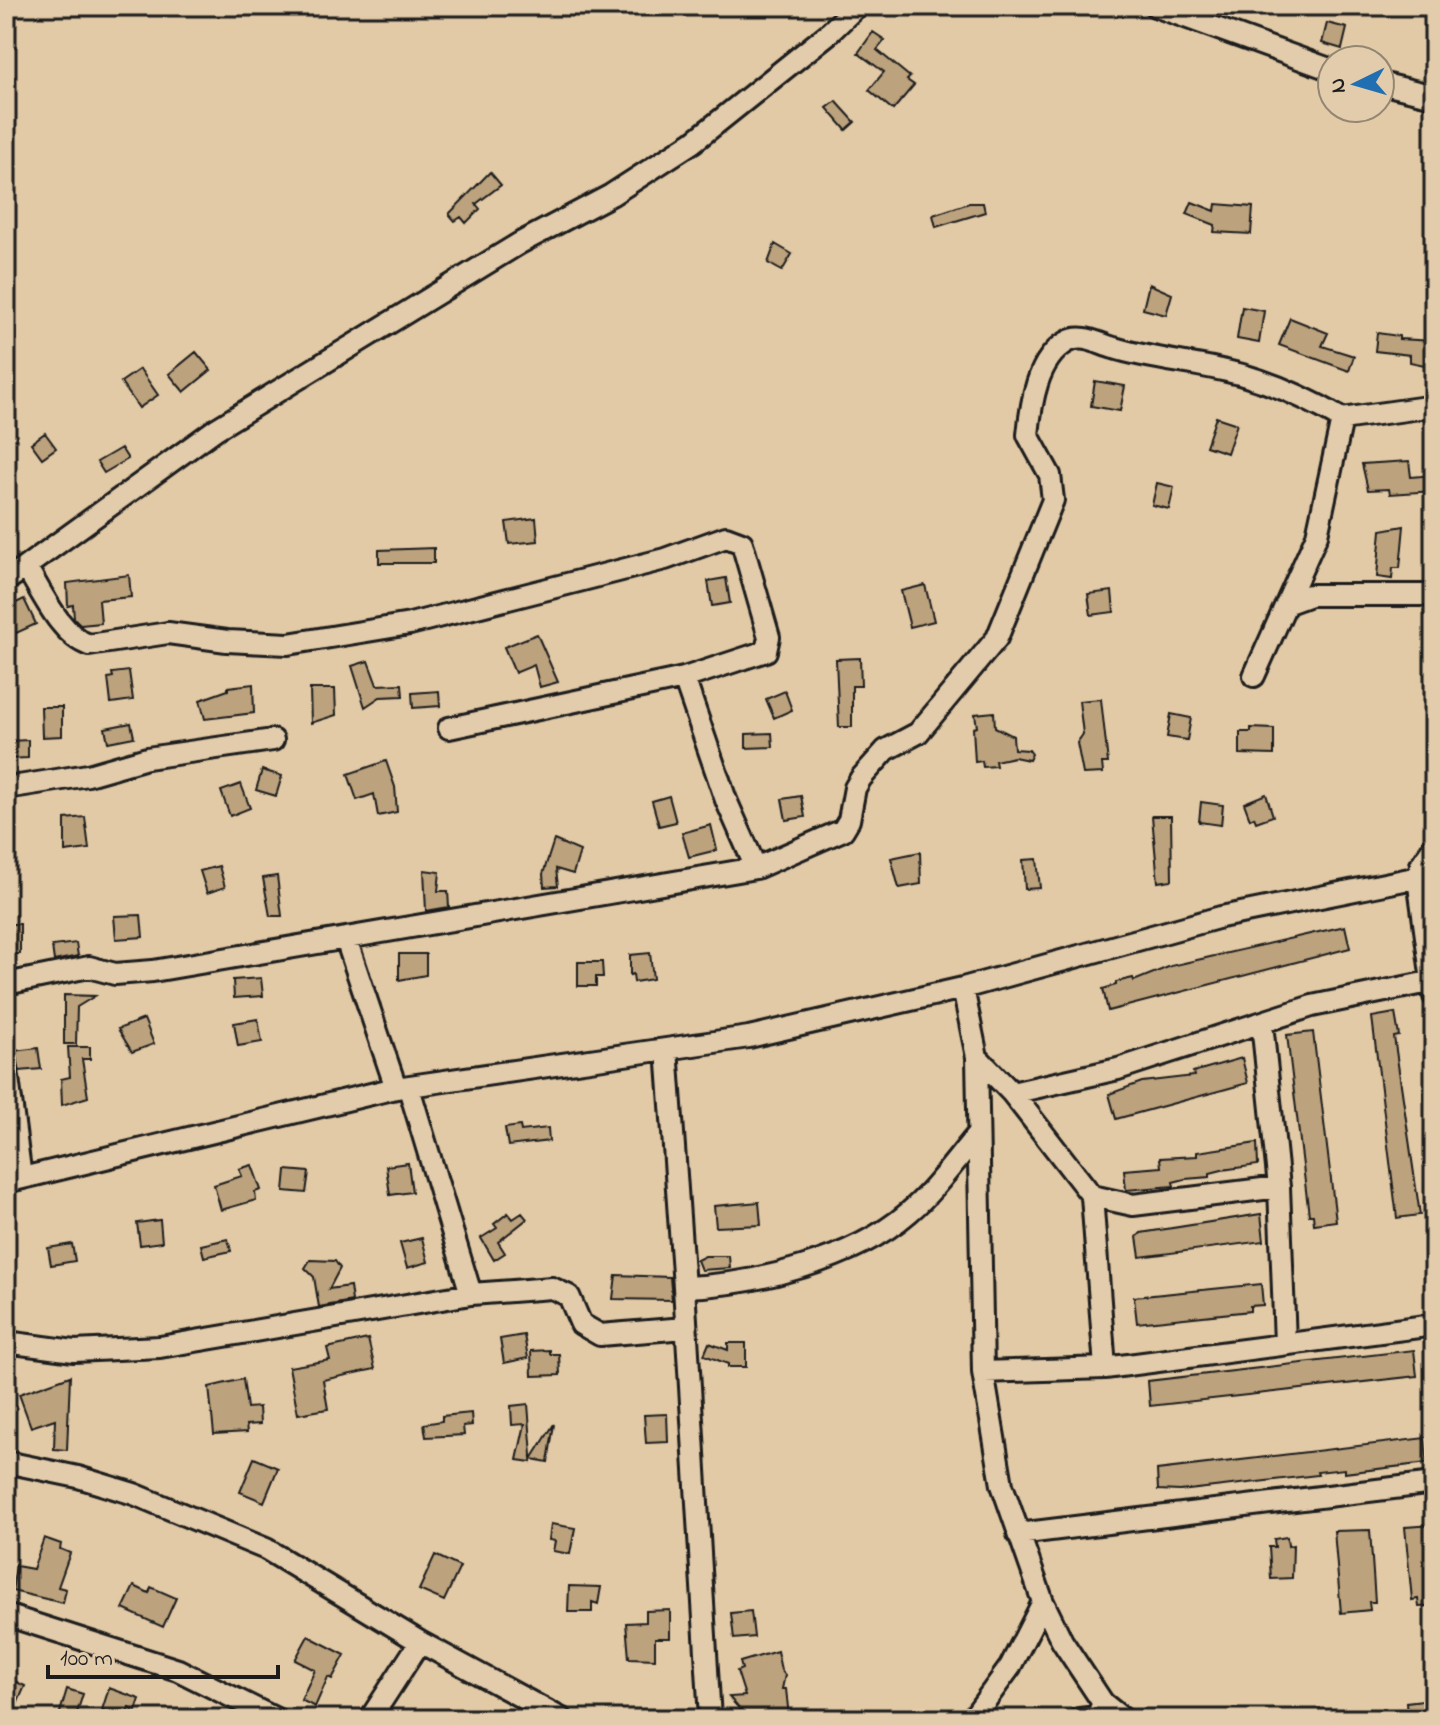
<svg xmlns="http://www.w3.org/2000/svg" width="1440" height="1725" viewBox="0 0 1440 1725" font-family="'Indie Flower',sans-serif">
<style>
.building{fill:#bca27d;stroke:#1c1c1c;stroke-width:2}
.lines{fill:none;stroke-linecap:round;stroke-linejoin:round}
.minor-casing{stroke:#1c1c1c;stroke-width:26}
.minor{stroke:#e3ccac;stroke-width:20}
</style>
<rect width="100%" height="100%" fill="#e2caa7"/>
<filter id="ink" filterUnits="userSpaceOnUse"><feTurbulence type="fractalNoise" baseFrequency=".0125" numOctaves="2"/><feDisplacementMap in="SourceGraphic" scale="16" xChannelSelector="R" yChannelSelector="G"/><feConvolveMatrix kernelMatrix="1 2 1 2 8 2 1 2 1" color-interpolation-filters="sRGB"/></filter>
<g filter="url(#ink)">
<path class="building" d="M1327,23L1347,28L1342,49L1322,43Z
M873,32L885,40L877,50L910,77L907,80L914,85L893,110L869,90L884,72L858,53Z
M836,101L855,122L846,130L827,108Z
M490,172L501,185L476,204L480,209L466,223L461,217L455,221L449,214Z
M1192,202L1215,211L1216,204L1253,207L1251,234L1214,232L1215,225L1187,214Z
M969,203H983L985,212L936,227L933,215Z
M775,244L792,254L782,271L768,263Z
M1149,284L1172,294L1166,315L1143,309Z
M1242,307L1264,311L1259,343L1237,339Z
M1290,318L1328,333L1322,346L1354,356L1349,371L1279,345Z
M1377,333L1399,336V339L1434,341V367L1410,362V355L1375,351Z
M196,352L211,370L184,392L169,374Z
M140,369L158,395L139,408L121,382Z
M1095,381L1125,386L1120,411L1091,406Z
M1216,417L1237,424L1227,453L1206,446Z
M45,433L56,448L42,458L31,443Z
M121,448L128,459L104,473L97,462Z
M1409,461L1411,477L1434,475V491L1390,494L1389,489L1368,490L1362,464Z
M1157,483L1174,487L1169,509L1152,505Z
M536,518L538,541L509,544L506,522Z
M1404,526L1400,568H1393L1392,579L1377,577L1381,530Z
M434,548V563H379V550Z
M129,575L131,597L99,600L101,623L81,625L74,618L73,605L68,606L67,583Z
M726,578L730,603L712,606L708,581Z
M925,585L934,621L910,627L901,591Z
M1112,591L1114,612L1091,615L1088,594Z
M24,599L36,624L14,634L11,628L6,630V608Z
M537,634L558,682L540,687L534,665L515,673L504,647Z
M860,658L861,686H852V727H839L836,659Z
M368,661L377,685L402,684L403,696L380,697L365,707L352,666Z
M129,671L133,700L111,703L108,678L113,677L112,673Z
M253,684L254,713L205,719L200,700L228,690V687Z
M310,689H335L336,715L311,723Z
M439,691L440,706L413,708L412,693Z
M785,691L792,710L774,718L766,699Z
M1101,699L1108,763H1102L1103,773L1083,774L1077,743L1083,734L1079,701Z
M41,707H62V736L42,737Z
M994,712L995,727L1013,736L1014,749L1029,750L1032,754L1029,760L1014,757L995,761L996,766L983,767L982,761L975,762L973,728L977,727L975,714Z
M1171,714L1191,718L1187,740L1167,737Z
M131,723L134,737L108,742L105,728Z
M1251,728L1274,729V755L1240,754V732H1251Z
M772,733L773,747L746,748V734Z
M28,740V758L6,759L9,741Z
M386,761L395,787L397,812L378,816L374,794L357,800L348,774Z
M262,770L282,776L276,796L256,790Z
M241,784L250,808L230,816L221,791Z
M1266,794L1273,816L1256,822L1254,817L1250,819L1244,803Z
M669,796L676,822L659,826L652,801Z
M801,796L805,817L786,820L782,799Z
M1201,802L1223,805L1221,825L1199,822Z
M1152,816H1171L1172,880L1158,882Z
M85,817L89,849L65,852V819Z
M711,825L717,850L689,857L682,833Z
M554,840L580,851L573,874L556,869L558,886L544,887L543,874Z
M920,852L921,884L899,888L891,858Z
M1037,859L1040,888L1025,889L1023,860Z
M219,866L225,887L207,893L200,871Z
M424,870L440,872L438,891H448L449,907L426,911Z
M277,876L282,916H270L263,878Z
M141,915L143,937L116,939L114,916Z
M8,924H20V954H8Z
M1345,926L1350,948L1108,1011L1103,989L1116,985V982L1133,978L1134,981L1171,966Z
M76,943L78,956L54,961L52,946Z
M650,953L653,979L634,982L633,974L630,975V955Z
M399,954H426V975L399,980Z
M578,962H602L603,977H596V986H578Z
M261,978L263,996L234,998L233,980Z
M64,995L95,996L77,1007L76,1044H64Z
M1395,1013L1399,1036L1394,1037L1420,1215L1397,1218L1372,1017Z
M144,1019L154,1044L132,1052L118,1029Z
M258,1019L262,1042L238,1046L234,1023Z
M1313,1032L1336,1221L1314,1224L1313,1215H1309L1287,1035Z
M68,1047H90V1059H82L88,1097L62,1105L61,1079L70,1077Z
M38,1048L41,1069L20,1071L13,1051Z
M1242,1058L1248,1083L1116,1119L1109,1094L1142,1082L1194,1076L1193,1072Z
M520,1126L521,1131L548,1128L549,1141L508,1146L505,1128Z
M1257,1143L1258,1165L1222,1170L1210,1173V1177L1185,1179L1173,1182L1174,1186L1126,1190L1124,1170L1161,1167L1160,1158L1197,1156V1152Z
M408,1163L412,1192L390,1195L386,1166Z
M252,1165L261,1190L255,1192L256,1200L221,1210L214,1185L242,1176L239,1169Z
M286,1170L309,1172L306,1193L284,1191Z
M759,1202L761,1225L716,1227L714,1206Z
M508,1213L513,1219L522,1213L527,1219L498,1242L505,1253L494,1260L481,1238L497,1228L494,1224Z
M1261,1214L1264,1241L1140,1257L1137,1237L1141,1233Z
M160,1220L162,1242L140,1245L137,1223Z
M422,1238L428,1262L407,1268L400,1243Z
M228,1239L231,1251L204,1257L201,1245Z
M72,1244L75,1261L51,1265L48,1248Z
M705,1256H729L730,1268L701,1270L697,1260Z
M310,1260L335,1261L340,1268L329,1289L350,1286L352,1301L319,1307L314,1277L305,1268Z
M616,1275L670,1277L672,1300L613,1299Z
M1261,1284L1263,1305L1250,1306V1311L1137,1323L1134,1297Z
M524,1335L528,1358L504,1363L500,1339Z
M368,1339L375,1369L323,1380L328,1409L298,1414L289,1367L330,1360L327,1348Z
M709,1343L728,1350V1343H746V1367H728V1364L704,1355Z
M550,1350V1354H559L560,1375L532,1376L531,1351Z
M1414,1350L1417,1376L1150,1406L1148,1381Z
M70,1376L67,1450L54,1449L55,1419L31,1427L19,1394Z
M243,1379L247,1408L259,1407L260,1424L246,1425L247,1432L214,1434L209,1387Z
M528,1404L532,1455L531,1462L517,1460L525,1424L512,1425L511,1406Z
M471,1413L472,1425L463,1426L464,1435L426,1437L424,1424L442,1421V1416Z
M667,1414L668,1442L646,1443L644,1415Z
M554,1424L548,1462L532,1459Z
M1425,1438L1427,1463L1344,1473V1469L1317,1472L1318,1475L1180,1491L1158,1490L1157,1470Z
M254,1458L278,1468L264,1502L240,1492Z
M551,1524L575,1528L570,1554L553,1551L555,1541L549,1540Z
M1434,1525V1606L1419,1607L1418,1599L1412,1600L1405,1527Z
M1370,1530L1375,1602H1369L1370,1610L1341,1613L1334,1531Z
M1287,1537L1288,1546L1293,1545L1292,1578L1271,1579L1269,1547H1275L1274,1539Z
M44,1538L61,1544L60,1549L70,1553L58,1587L66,1589L63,1603L12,1591L16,1566L33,1569Z
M435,1555L460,1567L444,1601L419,1590Z
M134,1586L149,1593L151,1587L176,1598L163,1627L123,1609Z
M569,1586L601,1587L598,1604L592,1602V1612H568Z
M670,1610V1638H655V1659L629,1658L626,1623L646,1622V1611Z
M751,1611L754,1637L734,1639L731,1613Z
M308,1636L345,1655L332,1679L328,1677L315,1707L301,1700L315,1670L295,1660Z
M777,1651L781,1670L785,1675L782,1689H786L789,1717L748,1719L729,1697L745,1696L737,1671L742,1669L740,1662Z
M6,1677L25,1686L15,1709L6,1705Z
M109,1688L140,1699L136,1711L129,1708L125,1719H104L107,1711L102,1710Z
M67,1689L83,1694L75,1719L59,1716Z
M1432,1699L1434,1719L1407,1717L1406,1702Z"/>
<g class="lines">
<defs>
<path id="minor" d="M1155,6L1332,70
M1380,83L1434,96
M26,567C42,592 60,635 89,645L168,633L227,641L288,644L410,624L665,559L726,537L742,543L769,637L766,651L684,678L449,728
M6,581L216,429L520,243L611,195L693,142L828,34L857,6
M1288,603L1310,595H1434
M1254,676L1317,535L1342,419
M684,678L726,800L756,868L843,830L849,820L855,788L861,778L886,750L918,733L997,638L1053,500L1050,475L1028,435C1031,403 1037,359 1067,342C1082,333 1099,344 1114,348C1157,361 1203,363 1246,376C1280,386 1312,401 1342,419L1434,406
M6,788L88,775L147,758L273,740
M1434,846L1421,865L1418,878L1434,996
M346,939L396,1088
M6,984L89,967L115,974L153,971L756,868
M963,988L977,1057L983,1372L1002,1485L1043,1602L1062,1641L1103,1703L1123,1719
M1262,1023L1279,1187L1285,1343
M667,1049L684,1287
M977,1057L1012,1093L1092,1196L1133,1205L1279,1187
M6,1062L21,1178
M409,1088L471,1294
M1012,1093L1118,1069L1312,1006L1434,981
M6,1182L396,1088L749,1037L963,988L1221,917L1434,874
M1092,1196L1105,1368
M6,1342L74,1351L160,1347L471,1294L552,1288L569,1296L581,1324L600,1335L685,1328
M983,1372L1105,1368L1434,1325
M6,1462L78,1477L134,1494L266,1549L420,1642L562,1719
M1018,1534L1434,1483
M6,1615L178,1670L276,1719
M370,1719L420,1642
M710,1719L684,1287C755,1285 854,1260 908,1213C934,1191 955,1161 977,1135
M972,1719L1010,1667L1043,1602
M1079,1719L1097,1717L1103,1703"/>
</defs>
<use href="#minor" class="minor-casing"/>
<use href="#minor" class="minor"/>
</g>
</g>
<rect width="1440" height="1725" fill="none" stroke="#e3ccac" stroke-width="32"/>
<rect x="16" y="16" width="1408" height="1693" fill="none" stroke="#1c1c1c" stroke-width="3" filter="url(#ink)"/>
<g transform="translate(1356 84) rotate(265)"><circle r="38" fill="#e3ccac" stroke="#938672" stroke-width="2"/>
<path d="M0-6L14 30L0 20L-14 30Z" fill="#1f6fb2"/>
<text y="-12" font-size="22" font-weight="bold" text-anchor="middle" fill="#1c1c1c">N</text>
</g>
<path d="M48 1665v12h230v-12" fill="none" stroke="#1c1c1c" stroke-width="4"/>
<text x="60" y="1665" font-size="24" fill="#1c1c1c" stroke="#e3ccac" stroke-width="6" paint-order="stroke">100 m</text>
</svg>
